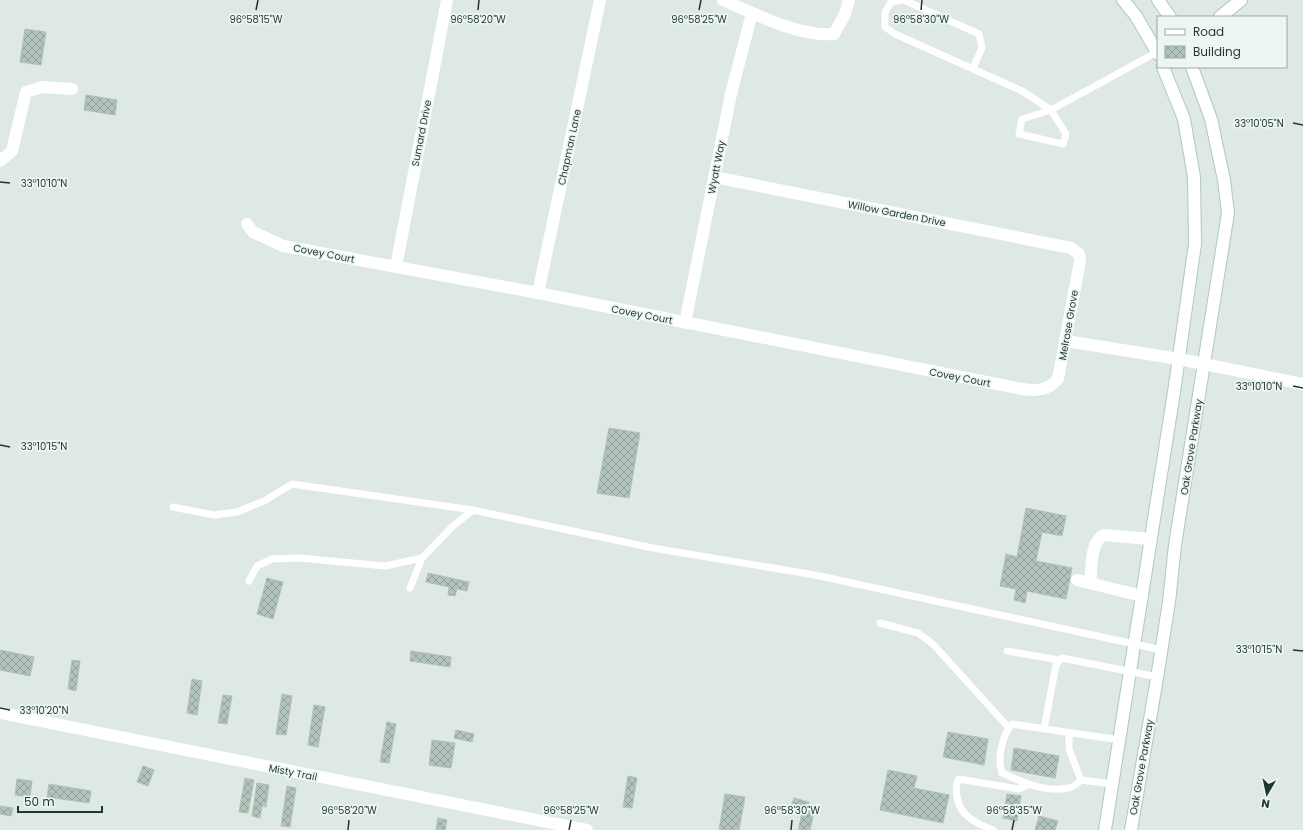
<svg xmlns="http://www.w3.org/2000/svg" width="1303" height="830" viewBox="0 0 1303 830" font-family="Poppins,sans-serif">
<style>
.building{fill:url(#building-cross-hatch);stroke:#b0c2b9}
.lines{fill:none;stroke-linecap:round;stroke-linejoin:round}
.secondary-casing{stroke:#b0c8bd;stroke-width:14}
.lane{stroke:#fff;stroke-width:7}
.street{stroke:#fff;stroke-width:12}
.secondary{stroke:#fff;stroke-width:12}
.ticks{fill:none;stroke:#1f382f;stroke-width:1.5}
.labels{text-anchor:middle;stroke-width:3.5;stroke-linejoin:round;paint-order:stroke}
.street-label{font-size:10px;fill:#1f382f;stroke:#edf6f0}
.ticks-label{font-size:10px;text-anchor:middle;fill:#1f382f;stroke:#edf6f0;stroke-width:3.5;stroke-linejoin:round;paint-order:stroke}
</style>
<defs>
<pattern id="building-cross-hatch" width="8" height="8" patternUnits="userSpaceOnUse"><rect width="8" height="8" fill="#b2c3bb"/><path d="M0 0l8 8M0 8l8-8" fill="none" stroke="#909f98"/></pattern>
</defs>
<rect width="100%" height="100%" fill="#dde9e2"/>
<path class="building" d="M25,29L46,32L41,65L20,62Z
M86,95L117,100L115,115L84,110Z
M609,428L640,433L629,498L597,493Z
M1026,508L1066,516L1062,536L1042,532L1036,561L1072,568L1066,599L1027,591L1025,603L1014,600L1016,589L1000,586L1006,554L1017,557Z
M428,573L469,582L467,591L457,589L455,596L448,595L449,587L426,582Z
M267,578L283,582L273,619L257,614Z
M0,650L34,657L30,676L0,670Z
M411,651L451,657L450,667L410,661Z
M72,660L80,661L76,691L68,689Z
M192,679L202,681L197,715L187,713Z
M282,694L292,696L286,735L276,734Z
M223,695L232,696L227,724L218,723Z
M314,705L325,707L318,747L308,745Z
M387,722L396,724L389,763L380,762Z
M456,730L474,734L472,742L454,738Z
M948,732L988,739L984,765L943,757Z
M432,740L455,743L451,768L429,765Z
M1014,748L1059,756L1055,778L1011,770Z
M143,766L154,770L148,786L137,782Z
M888,770L917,776L914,788L949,795L943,823L880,810Z
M628,776L637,778L632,808L623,807Z
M245,778L254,780L248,813L239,812Z
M17,779L32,781L30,797L15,795Z
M257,783L269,785L266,807L262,806L260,818L252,816Z
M49,784L91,791L89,803L47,797Z
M287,786L296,788L290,827L281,826Z
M725,794L745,797L739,830H719Z
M1007,794L1021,796L1017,821L1003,818Z
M794,798L809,802L807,810L814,811L810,830H798L803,809L791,807Z
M0,806L13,808L11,816L0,814Z
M1039,816L1058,821L1055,830H1035Z
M438,818L447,820L445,830H436Z"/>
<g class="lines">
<defs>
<path id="secondary" d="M1123,0L1136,16L1158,54
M1158,0L1170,17
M1220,17L1241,0
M1105,830L1174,392L1195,244L1194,177L1184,119L1163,67
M1131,830L1156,684L1169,602L1175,545L1228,213L1224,180L1211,119L1192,67"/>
</defs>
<use href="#secondary" class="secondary-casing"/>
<path class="lane" d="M901,0L891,2L885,13V27L895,34L1022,91L1051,110L1157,52
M904,0L979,34L982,48L973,68
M1051,110L1066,134L1063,144L1019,134L1022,119Z
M173,507L214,515L237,512L264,501L292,484L473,510L653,548L815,575L1162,650
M249,581L257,566L272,559L299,558L385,566L422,558L453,526L473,510
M410,588L422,558
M880,623L918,633L933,644L1009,728
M1007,651L1059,660
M1044,729L1056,665L1062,658L1158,677
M1069,733V749L1081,780
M1113,784L1081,780C1078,783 1073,788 1068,788C1046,793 1022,782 1002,773C997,759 1002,736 1012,724L1120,740
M993,830C983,826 973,822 965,814C958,807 953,788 959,779L1019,789L1027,785"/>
<path class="street" d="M723,0C755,14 799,37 834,34L845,14L849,0
M0,161L12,151L26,92L42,87L72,89
M247,224L253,232L283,246L538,293L1022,389C1037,391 1047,391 1058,379L1080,261L1079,254L1071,248L714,177
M396,267L447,0
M538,293L600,0
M685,323L731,94L752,13
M1066,341L1179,359L1303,384
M1077,580L1142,596
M1090,582C1092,568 1090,541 1104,535L1150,539
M0,713L587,830"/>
<use href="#secondary" class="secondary"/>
</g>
<path class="ticks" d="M256,10L258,0M478,10L479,0M699,10L701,0M921,10L922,0M1293,123L1303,125M0,182L10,183M1293,386L1303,388M0,445L10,447M1293,650L1303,651M0,708L10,710M348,830L349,820M569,830L571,820M791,830L792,820M1012,830L1014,820"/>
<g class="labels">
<g class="street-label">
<text transform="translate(421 133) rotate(-79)" y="4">Sumard Drive</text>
<text transform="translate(569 147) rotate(-78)" y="4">Chapman Lane</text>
<text transform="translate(716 167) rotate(-79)" y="4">Wyatt Way</text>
<text transform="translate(897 213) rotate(11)" y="4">Willow Garden Drive</text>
<text transform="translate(324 253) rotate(11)" y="4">Covey Court</text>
<text transform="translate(642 314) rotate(11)" y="4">Covey Court</text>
<text transform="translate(1068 325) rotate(-80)" y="4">Melrose Grove</text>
<text transform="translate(960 377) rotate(11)" y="4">Covey Court</text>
<text transform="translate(1191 447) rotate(-81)" y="4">Oak Grove Parkway</text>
<text transform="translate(1141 767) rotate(-80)" y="4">Oak Grove Parkway</text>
<text transform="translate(293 772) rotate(11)" y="4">Misty Trail</text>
</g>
</g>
<g class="ticks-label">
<text x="256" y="23">96°58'15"W</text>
<text x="478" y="23">96°58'20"W</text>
<text x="699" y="23">96°58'25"W</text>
<text x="921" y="23">96°58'30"W</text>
<text x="1259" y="127">33°10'05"N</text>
<text x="44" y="187">33°10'10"N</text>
<text x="1259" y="390">33°10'10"N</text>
<text x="44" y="450">33°10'15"N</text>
<text x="1259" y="653">33°10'15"N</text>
<text x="44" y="714">33°10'20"N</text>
<text x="349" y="814">96°58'20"W</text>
<text x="571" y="814">96°58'25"W</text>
<text x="792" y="814">96°58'30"W</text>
<text x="1014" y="814">96°58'35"W</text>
</g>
<rect x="1157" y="16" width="130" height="52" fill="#edf6f0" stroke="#9baaa3"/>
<rect x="1165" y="29" width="20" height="6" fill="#ffffff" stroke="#9baaa3"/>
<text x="1193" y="36" font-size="12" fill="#1f382f">Road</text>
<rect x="1165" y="46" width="20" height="12" fill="url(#building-cross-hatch)" stroke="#9baaa3"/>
<text x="1193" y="56" font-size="12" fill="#1f382f">Building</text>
<g transform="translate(1267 794) rotate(189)" stroke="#edf6f0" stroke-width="3" paint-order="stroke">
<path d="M0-3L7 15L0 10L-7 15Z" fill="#1f382f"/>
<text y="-6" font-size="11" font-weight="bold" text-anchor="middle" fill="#1f382f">N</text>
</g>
<path d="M18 806v6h84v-6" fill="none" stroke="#1f382f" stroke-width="2"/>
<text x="24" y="806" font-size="12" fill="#1f382f" stroke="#edf6f0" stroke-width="3" paint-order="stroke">50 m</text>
</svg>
